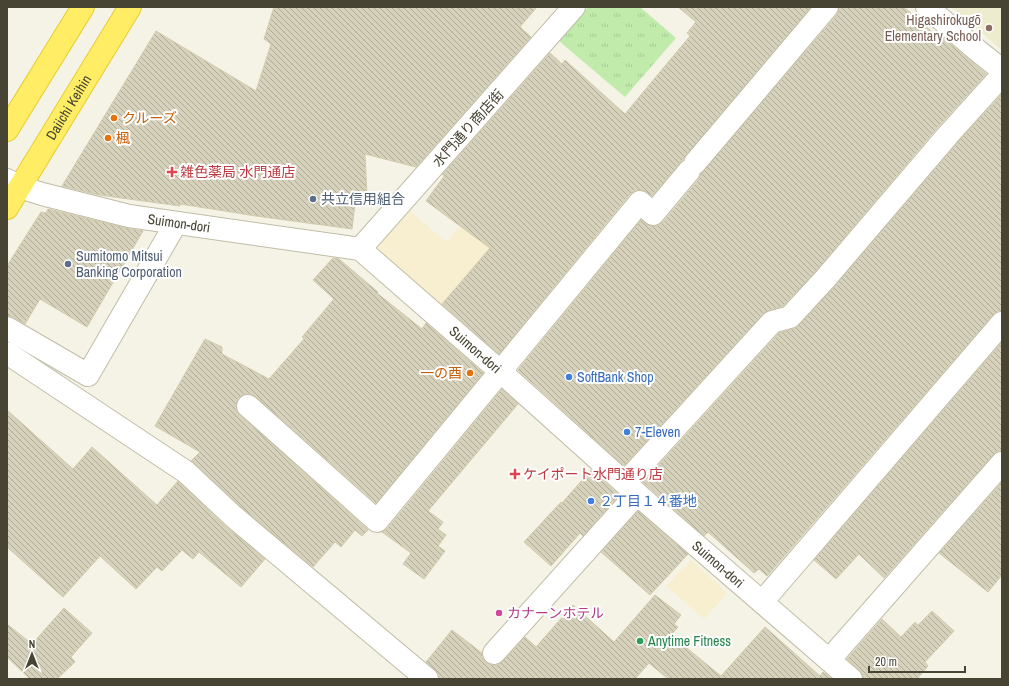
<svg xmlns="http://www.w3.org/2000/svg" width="1009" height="686" viewBox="0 0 1009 686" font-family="'Archivo Narrow','Noto Sans JP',sans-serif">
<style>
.commercial{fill:#f7efcf}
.education{fill:#eeecce}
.park{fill:url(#park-tufts)}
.building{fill:url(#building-back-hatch);stroke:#d2cbad}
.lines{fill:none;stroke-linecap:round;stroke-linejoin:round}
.minor-casing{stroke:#c0bda7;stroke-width:24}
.highway-casing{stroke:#e8cc2c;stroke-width:24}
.minor{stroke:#fff;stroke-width:22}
.highway{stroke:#ffed65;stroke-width:22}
.education-dot{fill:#8d6e63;stroke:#fff;stroke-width:1.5}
.food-dot{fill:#e8710a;stroke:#fff;stroke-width:1.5}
.health-dot{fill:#e0444e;stroke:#fff;stroke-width:1.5}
.service-dot{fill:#5c6f8a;stroke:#fff;stroke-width:1.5}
.shop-dot{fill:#3f7fe0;stroke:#fff;stroke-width:1.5}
.hotel-dot{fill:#d1479c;stroke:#fff;stroke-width:1.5}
.leisure-dot{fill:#2e9e5b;stroke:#fff;stroke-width:1.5}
.labels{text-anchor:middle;stroke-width:4;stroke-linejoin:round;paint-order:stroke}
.education-label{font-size:14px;fill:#785e54;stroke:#fff;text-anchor:end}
.street-label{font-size:14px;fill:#474434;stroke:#fff}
.food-label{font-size:14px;fill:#c56008;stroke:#fff;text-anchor:start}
.health-label{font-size:14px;fill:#be3a42;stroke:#fff;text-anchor:start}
.service-label{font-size:14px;fill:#4e5e75;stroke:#fff;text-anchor:start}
.shop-label{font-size:14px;fill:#366cbe;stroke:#fff;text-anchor:start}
.hotel-label{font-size:14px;fill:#b23c85;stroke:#fff;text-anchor:start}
.leisure-label{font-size:14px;fill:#27864d;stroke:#fff;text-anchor:start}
</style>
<defs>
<pattern id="park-tufts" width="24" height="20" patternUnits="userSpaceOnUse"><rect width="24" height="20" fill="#c0ebab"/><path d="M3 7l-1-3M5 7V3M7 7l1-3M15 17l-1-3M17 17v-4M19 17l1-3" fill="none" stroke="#a6cb94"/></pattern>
<pattern id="building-back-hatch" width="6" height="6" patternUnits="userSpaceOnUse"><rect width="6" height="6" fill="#d6d1ba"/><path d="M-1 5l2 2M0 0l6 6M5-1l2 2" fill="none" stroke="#afab98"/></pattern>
</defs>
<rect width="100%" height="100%" fill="#f4f3e6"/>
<path class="commercial" d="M409,210L446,242L467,218L495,242L440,306L374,251Z
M691,560L727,593L704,619L666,586Z"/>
<path class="education" d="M951,7H1002V50Z"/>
<path class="park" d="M588,7H640L676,38L625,97L559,41Z"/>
<path class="building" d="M274,7H537L520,27L531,37L416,167L365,154L367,195H356L352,229L256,216L180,204V206L99,195L62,186L156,31L256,91L271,44L264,39Z
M678,7H811L652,196L642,190H635L630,194L499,354L442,304L490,248L426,201L445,175H442L550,53L562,64L565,60L625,114L690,36L687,33L696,22Z
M839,7H904L939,38L941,36L986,74L938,127L816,271L783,306L769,310L763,314L624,466L518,370L641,220L651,226H657L663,222L699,179L701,173L837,15Z
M1002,94V311H998L993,315L767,576L759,569L754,573L708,532L704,536L643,482L779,333L793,329L799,325L834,287L957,143Z
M48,209L126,228L143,231L87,327L40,299L25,324L13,317L7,316V266L41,212L46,213Z
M333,258L339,259L378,292L377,293L422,329L426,323L483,373L376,503L256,397L251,394H244L238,398L236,404V410L240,415L368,530L362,536L355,530L341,547L335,542L313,567L242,508L191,461L200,452L155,426L205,339L222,347V354L269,379L304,339L302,337L334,299L313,280Z
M1002,342V451H998L993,455L884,578L859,554L836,579L814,560Z
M502,389L518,404L428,511L443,522L438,529L446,535L438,546L445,551L424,579L403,564L411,553L382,532L387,529Z
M7,410L73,469L92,447L157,505L178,481L225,526L265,559L241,587L199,552L193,559L182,550L162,571L157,567L136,589L100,556L63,597L7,547Z
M591,470L619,495L583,536L580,533L551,566L524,542L561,502L562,503Z
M1002,482V575L988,592L939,553Z
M638,511L688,554L650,595L601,552Z
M655,595L681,615L674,624L678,627L671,635L721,676L765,627L820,676L823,672L832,679H668L649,663L635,679H439V674L435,670L426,662L452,630L482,653V657L486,663L492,665H498L503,661L525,637L536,647L573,605L614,642Z
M64,608L92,633L71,657L75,662L57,679H30L7,657V624L32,644Z
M932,611L954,631L925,662L928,666L917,679H863V675L859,670L847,659L882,619L901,637L915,622L918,625Z"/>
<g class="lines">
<defs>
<g id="minor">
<path d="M927,7L978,51L1002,70"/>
<path d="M695,163L827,7"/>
<path id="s1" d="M7,180L20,187L42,194L129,216L360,249L501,372L637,494L851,679"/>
<path d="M360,249L574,7"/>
<path d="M7,328L88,375L176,223"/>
<path d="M7,353L186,472L234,517L427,679"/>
<path d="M248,406L377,521L640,202L653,214L689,171"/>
<path d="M625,483L772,322L790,317L825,279L948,135L1002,75"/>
<path d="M762,602L1002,323"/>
<path d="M494,653L637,494"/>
<path d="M829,660L1002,463"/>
</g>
<g id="highway">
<path d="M7,130L83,7"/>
<path id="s2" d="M7,208L130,7"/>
</g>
</defs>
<use href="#minor" class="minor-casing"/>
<use href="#highway" class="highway-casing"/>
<use href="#minor" class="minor"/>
<use href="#highway" class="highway"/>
</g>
<circle class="education-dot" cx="989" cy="28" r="4"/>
<g class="food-dot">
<circle cx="114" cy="118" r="4"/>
<circle cx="108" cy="138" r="4"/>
<circle cx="470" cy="373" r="4"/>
</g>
<g class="health-dot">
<path d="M170 166h4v4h4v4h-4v4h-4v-4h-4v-4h4z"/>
<path d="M513 468h4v4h4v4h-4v4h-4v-4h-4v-4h4z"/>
</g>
<g class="service-dot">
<circle cx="313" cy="199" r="4"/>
<circle cx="68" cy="264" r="4"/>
</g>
<g class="shop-dot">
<circle cx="569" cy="377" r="4"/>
<circle cx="627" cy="432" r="4"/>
<circle cx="591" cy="501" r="4"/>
</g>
<circle class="hotel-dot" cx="499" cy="613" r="4"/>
<circle class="leisure-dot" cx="640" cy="641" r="4"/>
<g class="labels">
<g class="education-label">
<text x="981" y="25">Higashirokugō<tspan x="981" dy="16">Elementary School</tspan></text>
</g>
<g class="street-label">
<text dy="5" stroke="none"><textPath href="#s2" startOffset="118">Daiichi Keihin</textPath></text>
<text transform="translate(468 128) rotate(-48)" y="5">水門通り商店街</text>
<text dy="5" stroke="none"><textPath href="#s1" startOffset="178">Suimon-dori</textPath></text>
<text dy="5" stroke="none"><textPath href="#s1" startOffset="514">Suimon-dori</textPath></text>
<text dy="5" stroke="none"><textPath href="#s1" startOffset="838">Suimon-dori</textPath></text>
</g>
<g class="food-label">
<text x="122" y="123">クルーズ</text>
<text x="116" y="143">楓</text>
<text x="462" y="378" text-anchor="end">一の酉</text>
</g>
<g class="health-label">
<text x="180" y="177">雑色薬局 水門通店</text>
<text x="523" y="479">ケイポート水門通り店</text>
</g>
<g class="service-label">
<text x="321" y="204">共立信用組合</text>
<text x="76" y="261">Sumitomo Mitsui<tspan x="76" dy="16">Banking Corporation</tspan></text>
</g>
<g class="shop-label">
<text x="577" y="382">SoftBank Shop</text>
<text x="635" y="437">7-Eleven</text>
<text x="599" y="506">２丁目１４番地</text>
</g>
<g class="hotel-label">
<text x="507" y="618">カナーンホテル</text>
</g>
<g class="leisure-label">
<text x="648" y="646">Anytime Fitness</text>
</g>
</g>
<rect width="1009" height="686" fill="none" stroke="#474434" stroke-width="16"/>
<g transform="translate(32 654)" stroke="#ffffff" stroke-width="3" paint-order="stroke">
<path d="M0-3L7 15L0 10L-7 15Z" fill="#474434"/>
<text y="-6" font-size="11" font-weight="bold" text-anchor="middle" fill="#474434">N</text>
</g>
<path d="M869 666v6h96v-6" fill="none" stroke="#474434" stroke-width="2"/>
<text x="875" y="666" font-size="12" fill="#474434" stroke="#ffffff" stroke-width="3" paint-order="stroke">20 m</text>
</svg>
